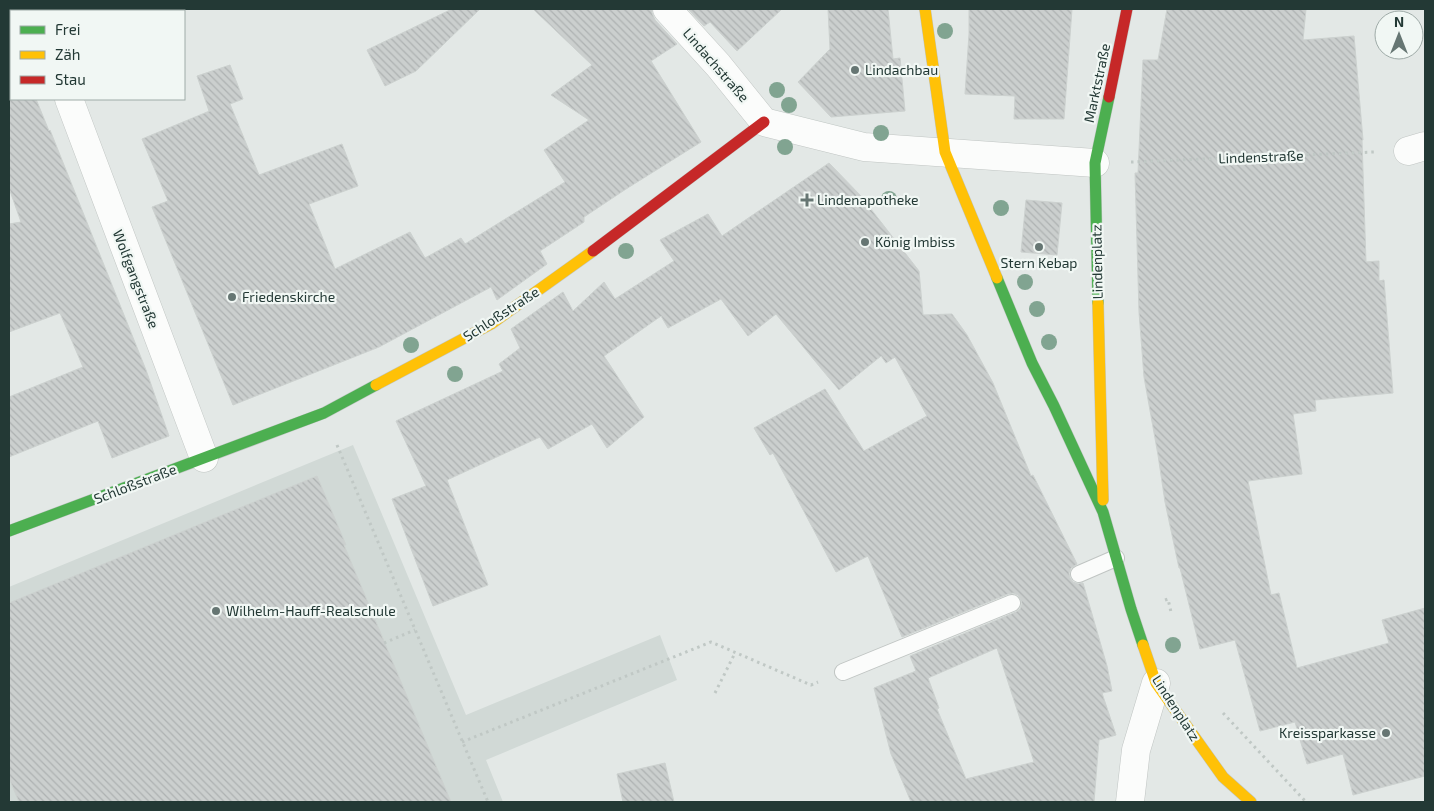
<svg xmlns="http://www.w3.org/2000/svg" width="1434" height="811" viewBox="0 0 1434 811" font-family="'Exo 2',sans-serif">
<style>
.built{fill:#d1d9d6}
.building{fill:url(#building-back-hatch);stroke:#ccd1cf;fill-rule:evenodd}
.lines{fill:none;stroke-linecap:round;stroke-linejoin:round}
.lane-casing{stroke:#c0c5c3;stroke-width:18}
.street-casing{stroke:#c0c5c3;stroke-width:29}
.fast-casing{stroke:#c0c6c3;stroke-width:12}
.slow-casing{stroke:#c0c6c3;stroke-width:12}
.jam-casing{stroke:#c0c6c3;stroke-width:12}
.path{stroke:#c0c8c5;stroke-width:3;stroke-dasharray:2.5 4;stroke-linecap:butt}
.lane{stroke:#fbfcfb;stroke-width:16}
.street{stroke:#fbfcfb;stroke-width:28}
.fast{stroke:#4caf50;stroke-width:11}
.slow{stroke:#ffc107;stroke-width:11}
.jam{stroke:#c62828;stroke-width:11}
.tree{fill:#81a491}
.poi-dot{fill:#667673;stroke:#f1f7f4;stroke-width:2}
.labels{text-anchor:middle;stroke-width:4.5;stroke-linejoin:round;paint-order:stroke}
.street-label{font-size:14px;fill:#233935;stroke:#f1f7f4}
.poi-label{font-size:14px;fill:#233935;stroke:#f1f7f4;text-anchor:start}
</style>
<defs>
<pattern id="building-back-hatch" width="6" height="6" patternUnits="userSpaceOnUse" patternTransform="scale(1.25)"><rect width="6" height="6" fill="#cbcfce"/><path d="M-1 5l2 2M0 0l6 6M5-1l2 2" fill="none" stroke="#aeb2b2"/></pattern>
</defs>
<rect width="100%" height="100%" fill="#e3e8e6"/>
<path class="built" d="M353,445L466,715L660,635L677,680L486,760L503,802H9V587Z"/>
<path class="building" d="M452,9H480L416,71L385,86L367,50Z
M533,9H652V13L655,20L677,44L651,61L701,142L626,189L584,217V222L540,251L547,264L497,300L491,287L379,347L233,405L152,207L168,201L142,139L212,110L209,111L197,76L230,65L243,99L230,104L259,175L342,144L358,186L309,204L335,269L410,232L425,258L461,238L465,244L565,182L544,150L589,120L551,95L592,65Z
M688,9H782L737,51L710,22L704,26Z
M828,9H888L893,59L900,58L905,111L831,117L798,82L830,49Z
M969,9H1072L1064,119H1014L1015,96L965,94L969,34Z
M1167,9H1306L1303,40L1354,36L1363,140H1362L1366,262L1379,261V281L1384,280L1393,393L1315,400L1316,411L1293,414L1302,474L1248,481L1271,595L1279,593L1297,668L1389,643L1382,620L1425,608V776L1353,795L1343,754L1307,764L1295,722L1260,731L1235,640L1200,649L1180,568H1179L1165,502L1158,455L1144,377L1139,312L1135,173H1138L1143,60H1158Z
M9,99H36L49,131L50,130L146,370L169,436L112,458L98,421L9,457V397L83,367L60,313L9,332V224L21,222L9,188Z
M829,163L860,195L919,271L923,315L952,314L967,335L993,383L1031,476L1033,475L1077,564L1071,568L1069,573L1070,578L1073,582L1078,584L1083,583L1107,666L1112,691L1102,693L1116,735L1099,740L1094,802H911L891,754L874,688L916,671L910,656L1016,612L1020,609L1022,604L1021,600L1018,595L1013,593L1008,594L902,637L868,556L836,572L773,453L770,455L754,428L825,389L864,451L927,416L895,357L886,363L881,356L839,390L776,314L748,336L721,299L668,328L661,316L604,356L644,417L607,448L592,424L548,449L540,437L447,480L488,585L433,606L392,499L426,486L396,421L503,371L499,364L520,348L511,329L563,292L573,311L604,282L615,299L674,261L660,240L708,214L722,236ZM997,648L1034,762L966,779L937,709L939,708L928,678Z
M1026,200L1062,203L1057,255L1021,252Z
M317,476L346,545H344L451,802H19L9,778V603Z
M665,763L674,802H623L617,774Z"/>
<g class="lines">
<defs>
<path id="lane" d="M1079,574L1116,558
M843,672L1012,603"/>
<path id="street" d="M36,9L37,11
M667,9L718,65L764,122L864,147L1095,163
M69,99L204,458
M1408,151L1425,146
M1130,802L1136,750L1156,683"/>
<path id="fast" d="M997,278L1032,363L1054,406L1103,512L1131,609L1143,645
M1098,303L1095,163L1109,97
M9,531L324,413L376,385"/>
<path id="slow" d="M925,9L945,152L997,278
M1098,303L1103,500
M376,385L491,324L593,251
M1143,645L1156,683L1223,777L1251,802"/>
<path id="jam" d="M1109,97L1127,9
M593,251L764,122"/>
</defs>
<use href="#lane" class="lane-casing"/>
<use href="#street" class="street-casing"/>
<use href="#fast" class="fast-casing"/>
<use href="#slow" class="slow-casing"/>
<use href="#jam" class="jam-casing"/>
<path class="path" d="M1131,162L1374,152
M337,445L488,802
M1165,600L1168,599L1171,612
M384,643L415,630
M715,693L735,653
M1223,713L1306,802
M462,742L711,642L811,685L818,682"/>
<use href="#lane" class="lane"/>
<use href="#street" class="street"/>
<use href="#fast" class="fast"/>
<use href="#slow" class="slow"/>
<use href="#jam" class="jam"/>
</g>
<g class="tree">
<circle cx="945" cy="31" r="8"/>
<circle cx="777" cy="90" r="8"/>
<circle cx="789" cy="105" r="8"/>
<circle cx="881" cy="133" r="8"/>
<circle cx="785" cy="147" r="8"/>
<circle cx="889" cy="199" r="8"/>
<circle cx="1001" cy="208" r="8"/>
<circle cx="626" cy="251" r="8"/>
<circle cx="1025" cy="282" r="8"/>
<circle cx="1037" cy="309" r="8"/>
<circle cx="1049" cy="342" r="8"/>
<circle cx="411" cy="345" r="8"/>
<circle cx="455" cy="374" r="8"/>
<circle cx="1173" cy="645" r="8"/>
</g>
<g class="poi-dot">
<circle cx="855" cy="70" r="5"/>
<path d="M804.5 192.5h5v5h5v5h-5v5h-5v-5h-5v-5h5z"/>
<circle cx="865" cy="242" r="5"/>
<circle cx="1039" cy="247" r="5"/>
<circle cx="232" cy="297" r="5"/>
<circle cx="216" cy="611" r="5"/>
<circle cx="1386" cy="733" r="5"/>
</g>
<g class="labels">
<g class="street-label">
<text transform="translate(716 65) rotate(49)" y="5">Lindachstraße</text>
<text transform="translate(1097 83) rotate(-78)" y="5">Marktstraße</text>
<text transform="translate(1261 157) rotate(-2)" y="5">Lindenstraße</text>
<text transform="translate(1097 262) rotate(-91)" y="5">Lindenplatz</text>
<text transform="translate(136 279) rotate(69)" y="5">Wolfgangstraße</text>
<text transform="translate(501 314) rotate(-33)" y="5">Schloßstraße</text>
<text transform="translate(135 484) rotate(-21)" y="5">Schloßstraße</text>
<text transform="translate(1176 708) rotate(57)" y="5">Lindenplatz</text>
</g>
<g class="poi-label">
<text x="865" y="75">Lindachbau</text>
<text x="817" y="205">Lindenapotheke</text>
<text x="875" y="247">König Imbiss</text>
<text x="1039" y="268" text-anchor="middle">Stern Kebap</text>
<text x="242" y="302">Friedenskirche</text>
<text x="226" y="616">Wilhelm-Hauff-Realschule</text>
<text x="1376" y="738" text-anchor="end">Kreissparkasse</text>
</g>
</g>
<rect width="1434" height="811" fill="none" stroke="#233935" stroke-width="20"/>
<rect x="10" y="10" width="175" height="90" fill="#f1f7f4" stroke="#9faba8"/>
<rect x="20" y="26" width="25" height="8" fill="#4caf50" stroke="#9faba8"/>
<text x="55" y="35" font-size="15" fill="#233935">Frei</text>
<rect x="20" y="51" width="25" height="8" fill="#ffc107" stroke="#9faba8"/>
<text x="55" y="60" font-size="15" fill="#233935">Zäh</text>
<rect x="20" y="76" width="25" height="8" fill="#c62828" stroke="#9faba8"/>
<text x="55" y="85" font-size="15" fill="#233935">Stau</text>
<g transform="translate(1399 35)"><circle r="24" fill="#f1f7f4" stroke="#9faba8"/>
<path d="M0-4L9 19L0 12L-9 19Z" fill="#667673"/>
<text y="-8" font-size="14" font-weight="bold" text-anchor="middle" fill="#233935">N</text>
</g>
</svg>
